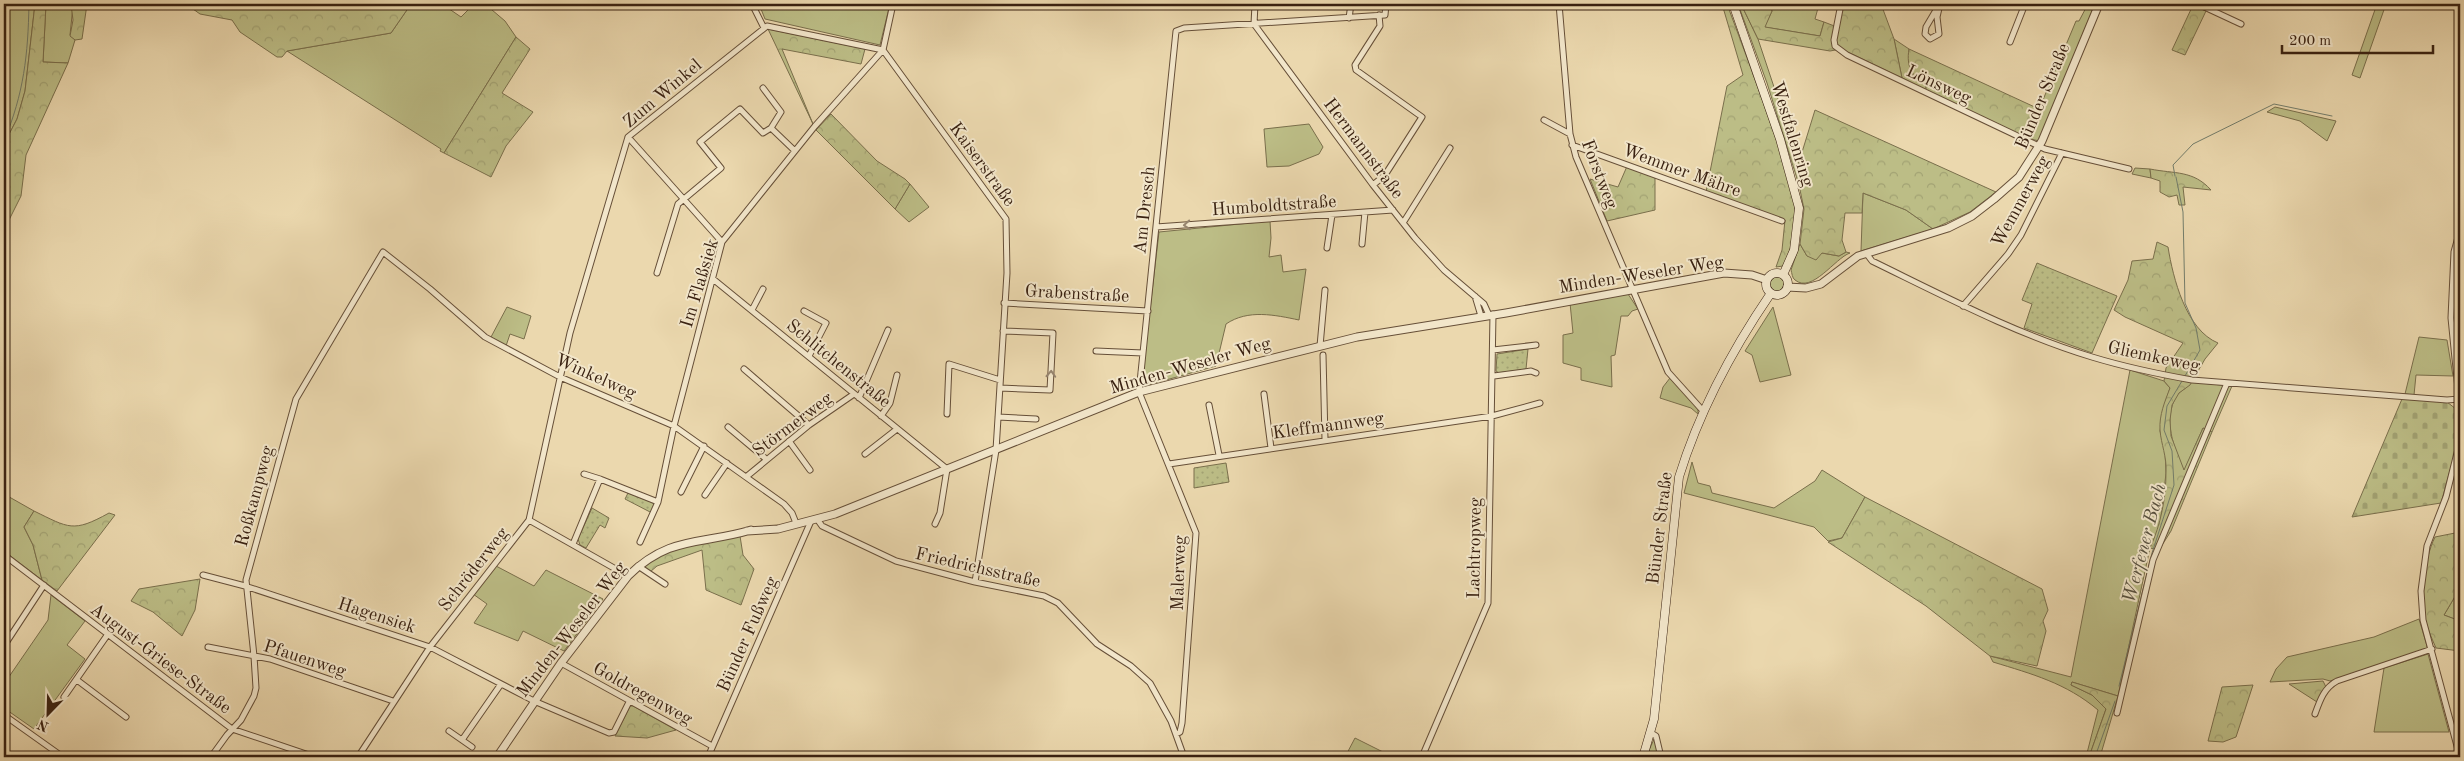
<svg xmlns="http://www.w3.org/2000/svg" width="2464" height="761" viewBox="0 0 2464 761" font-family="'Old Standard TT',serif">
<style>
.grass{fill:#bcbd86;stroke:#7a6f4c}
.forest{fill:url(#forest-crowns);stroke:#7a6f4c}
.cemetery{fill:url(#cemetery-stones);stroke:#7a6f4c}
.park{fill:url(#park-dots);stroke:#7a6f4c}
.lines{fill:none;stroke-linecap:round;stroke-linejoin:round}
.stream{stroke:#737d6b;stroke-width:1}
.minor-casing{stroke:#664f38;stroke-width:7}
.tertiary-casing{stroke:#664f38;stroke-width:9}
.secondary-casing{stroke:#392111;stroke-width:9}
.minor{stroke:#f2e6ca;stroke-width:5}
.tertiary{stroke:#f2e6ca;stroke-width:7}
.secondary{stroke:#f2e6ca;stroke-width:8}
.oneway{stroke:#96846e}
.labels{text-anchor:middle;stroke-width:4;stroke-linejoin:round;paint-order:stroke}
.street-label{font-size:18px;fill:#392111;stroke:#f2e6ca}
.water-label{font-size:19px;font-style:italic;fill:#564f3e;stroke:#f2e6ca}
</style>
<defs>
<pattern id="forest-crowns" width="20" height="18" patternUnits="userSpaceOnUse" patternTransform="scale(1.25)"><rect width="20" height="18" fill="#bcbd86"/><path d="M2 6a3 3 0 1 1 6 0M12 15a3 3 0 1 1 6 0" fill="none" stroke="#a2a273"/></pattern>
<pattern id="cemetery-stones" width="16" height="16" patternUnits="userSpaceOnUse" patternTransform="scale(1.25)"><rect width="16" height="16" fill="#bcbd86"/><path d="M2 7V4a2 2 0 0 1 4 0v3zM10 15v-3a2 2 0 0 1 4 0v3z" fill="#a2a273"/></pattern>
<pattern id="park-dots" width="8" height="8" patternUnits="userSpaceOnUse" patternTransform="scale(1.25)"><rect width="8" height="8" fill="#bcbd86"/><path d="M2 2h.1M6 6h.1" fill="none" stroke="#a2a273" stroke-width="1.8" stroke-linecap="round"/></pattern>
</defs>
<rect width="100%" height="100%" fill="#ebd8ae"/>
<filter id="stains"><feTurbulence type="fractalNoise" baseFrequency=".004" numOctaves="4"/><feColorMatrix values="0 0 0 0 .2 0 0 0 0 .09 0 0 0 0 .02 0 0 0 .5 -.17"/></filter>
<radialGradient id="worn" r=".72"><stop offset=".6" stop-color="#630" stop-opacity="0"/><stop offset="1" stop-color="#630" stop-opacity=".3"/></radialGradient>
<path class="grass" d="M4,4H35L25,91L17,119L4,144Z
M46,4H71L73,6L70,35L75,40L68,63L43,62Z
M411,4H442L461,17L474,4H485L505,21L516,37L444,153L440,151L441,149L287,51L391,33Z
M759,4H890L880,45L765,19Z
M1738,4H1741L1758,39L1799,162V185L1767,83Z
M1769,4H1808L1818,8L1815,19L1824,22L1820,36L1764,27L1772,11Z
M2088,4H2095L2039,141L2027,138L2076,21H2079Z
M2377,4H2386L2360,78L2352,75Z
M1894,39L1909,49L1913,77L1926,85V90L1902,78Z
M2275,107L2336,121L2327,141L2300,121L2267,112Z
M1309,124L1323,147L1319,154L1289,166L1267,167L1264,129Z
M2135,168L2150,169L2151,178L2132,174Z
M910,184L929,207L909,222L895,209Z
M1863,193L1906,210L1933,229L1861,251Z
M1270,221L1271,238L1269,257L1281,255L1283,272L1306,269L1299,320C1275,315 1248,309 1226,324L1216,366L1141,387L1159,232Z
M1800,244L1807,256L1822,253L1839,256L1846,252L1850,253C1835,258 1812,294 1795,280C1792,278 1792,273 1791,270Z
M1770 284a7 7 0 1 1 14 0a7 7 0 1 1-14 0Z
M1628,294L1638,309L1632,311L1628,316H1621L1615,355L1611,356L1612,387L1581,380V368L1563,363V335L1573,333L1570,303Z
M507,307L531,316L524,339L510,334L506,346L491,337Z
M1773,307L1791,375L1760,382L1752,355L1745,351Z
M2419,337L2447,340L2453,376L2416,375L2414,395L2405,394Z
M2130,370L2164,381L2170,388L2164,406L2160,431L2165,451L2166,473L2160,526L2150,548L2118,696L2072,682L2071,685L2092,695L2106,709L2089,757H2086L2098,710C2066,683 2032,674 1993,662L1990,656L2071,677Z
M1670,378L1698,408V414L1691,408L1660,398L1663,387Z
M2191,382L2232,386L2212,432L2203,428L2184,471C2174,447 2162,420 2177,395C2181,390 2188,388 2191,382Z
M1692,462L1698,483L1710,486L1712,493L1774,508L1815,481L1822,470L1865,497L1842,538L1828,541L1814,527L1684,493Z
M4,494L34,511L24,527L33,545L42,580L4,551Z
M496,566L534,586L546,570L603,599L564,651L523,631L518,641L474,623L487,604L473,594Z
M2460,588V621L2444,615Z
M51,595L85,621L67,645L85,659L34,729L4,708V684L48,620Z
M2419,619L2427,646L2425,650L2330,681L2323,679L2270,682L2276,669L2287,657L2374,637Z
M2428,654L2449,732H2374L2384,668Z
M1655,737L1660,757H1646Z
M1355,738L1393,757H1345Z"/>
<path class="forest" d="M35,4H46L43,62L68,63L26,155L21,196L4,230V144L17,119L25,91Z
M71,4H108L111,6L87,4L82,39L75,40L70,36L73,20Z
M186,4H411L391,33L287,51L282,57H277L240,32L232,20L200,14Z
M1722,4H1727C1743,47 1759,90 1774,133C1782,157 1794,185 1795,210C1796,231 1792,248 1783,266L1776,267L1782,250L1785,220L1706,192L1727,86L1743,75Z
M1741,4H1769L1772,11L1765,27L1820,36L1824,22L1837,27L1843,4H1881L1894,39L1902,78L1841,49L1830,51L1758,39Z
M2193,5L2206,11L2185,55L2172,50Z
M768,29L865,49L861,64L782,49L813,124Z
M516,37L530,49L502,93L533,112L506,146L491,177L444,153Z
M1909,49L2039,109L2027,138L1926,90V85C1912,76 1906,67 1909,49Z
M1815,110L1996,192L1970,212L1933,229L1906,210L1863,193L1862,213H1845L1842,240L1846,252L1839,256L1822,253L1816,260L1807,256L1800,244L1804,209L1799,185V162Z
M831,114L877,161L905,179L910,184L895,209L816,130Z
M1628,164L1655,174V210L1607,221L1590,179L1618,187Z
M2150,169C2175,174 2193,170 2211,190L2183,187L2185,205H2179L2177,195L2169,197L2160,192V181L2151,178Z
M2157,242L2168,247C2173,278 2186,330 2218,343L2205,359L2190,385L2179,393L2172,405L2170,420L2171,436L2184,470L2203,428L2212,432L2171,531L2159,550L2150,548C2161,524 2166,498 2166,472C2167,457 2161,444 2160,430C2159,415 2165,401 2170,388L2164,381L2166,368L2183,343L2125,317L2114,310L2128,280L2132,261L2153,259Z
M2460,243V288H2456Z
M1865,497L2042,589L2048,610L2043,621L2046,631L2037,666L1990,656L1926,606L1828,542L1842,538Z
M34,511C69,528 73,533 109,513L115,515L57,591L42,580L33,545L24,527Z
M2460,532V588L2444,615L2460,621V651L2436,648C2432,639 2427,628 2425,618C2420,594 2424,560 2435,537Z
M740,536L743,555L754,569L741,605L706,590L702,550L657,566L650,572L642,566C671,545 705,542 740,536Z
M200,579L195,610L182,636L153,612L131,601L139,589Z
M2323,681L2326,687L2317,702L2289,684Z
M2072,682L2118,696L2100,757H2089L2106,709L2092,695L2071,685Z
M2253,685L2236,737L2223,742L2208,741L2222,687Z
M630,706H633L676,730L647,738L615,736Z"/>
<path class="cemetery" d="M2402,399L2447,402L2456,409L2457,445L2441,503L2352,517Z"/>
<path class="park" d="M2037,263L2117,296L2092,353L2024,328L2032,304L2022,300Z
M1528,349L1526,369L1499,373L1496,371L1497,354Z
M1226,463L1229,482L1194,488V468Z
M628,493L656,504L652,513L625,499Z
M592,508L609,518L605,528L600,525L586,548L580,545L578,539Z"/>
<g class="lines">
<path class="stream" d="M4,141C24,93 28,55 29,4
M2175,176L2173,165L2193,144L2274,104L2332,116
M2176,177L2183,212L2185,303L2196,328L2200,350L2185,376
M2119,686L2152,553L2174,485L2172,451L2164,430L2167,406L2182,381
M2095,757L2115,701"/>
<defs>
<path id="minor" d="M752,4L764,28
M893,4L883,50L1006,219L1007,273L996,450L975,582
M1255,4L1254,24L1373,185L1415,238L1444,270L1484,304L1489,315
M1559,4L1570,134L1576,157L1668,372L1704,412
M1841,4L1834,40L1835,46L1847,55L2045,149L2129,169
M2198,4L2241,24
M1502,5L1526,4
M1939,5L1926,27L1925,34L1930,39L1939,34L1937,17L1940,4
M1349,18L1351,4
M2010,42L2025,4
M763,88L781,112L771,128
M1544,120L1570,134
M628,137L722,242
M1572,145L1782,221
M1373,185L1385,175L1422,117L1356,70L1355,65L1380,26L1379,15
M1403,223L1450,148
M1156,227L1393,210
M1362,244L1365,212
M1327,248L1332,215
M1866,253L1872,261C1944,296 2016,334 2092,357C2125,367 2158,374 2192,380L2447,400L2459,399
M657,273L678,204L721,168L700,142L740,109L763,133L771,128L795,151
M713,279L947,469L940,513L935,524
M1475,296L1481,316
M1004,303L1148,311
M1963,306L2008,254L2021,235L2062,153
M752,310L763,289
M804,311L826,323L809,356
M1320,346L1325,290
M1493,350L1536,345
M1096,351L1143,353
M1323,355L1325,440
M744,369L809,425
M1494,376L1531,371L1536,373
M1000,388L1050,390L1053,333L1003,331
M1264,394L1271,448
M859,398L888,330
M1209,405L1219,455
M947,414L949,364L1000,380
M881,416L890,403L897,375
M998,417L1036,419
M728,427L766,459
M789,441L810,470
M865,454L897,429
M1169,464L1492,416L1540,403
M584,474L600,479
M746,477L809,425L854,394
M681,492L704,446
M705,495L727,463
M817,519L822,526L896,561L975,582L1044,596L1058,603L1097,644L1131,666L1150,683L1171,721L1184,757
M529,520L628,576
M573,544L600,479L658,502
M4,555L232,729L315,757
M638,566L665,584
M203,575L245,586L430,647L534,701L609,733L614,732L629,702
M4,646L44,585
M208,647L270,659L393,701
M561,663L712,746
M77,680L126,717
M64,697L108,634
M2117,713L2153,560L2227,383
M2315,714C2320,700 2324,688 2337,681L2432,649
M4,715L63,757
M449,731L472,747
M1651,733L1656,736L1661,757
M1176,734L1180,732L1182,723L1196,533L1139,392L1176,31L1184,28L1385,15L1386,4
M462,740L501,684
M148,756L149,757
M211,757L227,735L241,720L254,696L256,688L254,656L246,580L296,399L383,252L430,289L485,337L560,377L674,426L784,504L792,513L796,523
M358,757L430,647L529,520L570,333L628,137L767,26L883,50L815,126L722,242L674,426L658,502L640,542
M708,757L811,521
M1422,757L1488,603L1493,314
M2460,757L2423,620L2421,591L2427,546L2446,497L2459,445V399L2451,318L2454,252L2460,230"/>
<path id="tertiary" d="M1787,287L1806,288L1821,284L1858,256L1948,228L1972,216L1994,199L2019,177L2042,141L2099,4
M747,531L778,529L835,514L1139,392L1357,337L1506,313L1724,273L1752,275L1767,280
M497,757L561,663L628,576C670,535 701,545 751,530"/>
<path id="secondary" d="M1733,4L1780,139L1799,208L1794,250L1783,275
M1766 284a11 11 0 1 1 22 0a11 11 0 1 1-22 0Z
M1643,757L1654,719L1679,477C1699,412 1732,350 1771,293"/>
</defs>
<use href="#minor" class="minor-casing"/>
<use href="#tertiary" class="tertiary-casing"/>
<use href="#secondary" class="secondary-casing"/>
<use href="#minor" class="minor"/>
<use href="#tertiary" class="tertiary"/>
<use href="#secondary" class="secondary"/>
</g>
<defs><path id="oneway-chevron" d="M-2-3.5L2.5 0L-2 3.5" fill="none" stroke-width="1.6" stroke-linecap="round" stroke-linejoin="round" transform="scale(1.25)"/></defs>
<g class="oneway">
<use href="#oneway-chevron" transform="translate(1187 225) rotate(176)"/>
<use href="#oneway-chevron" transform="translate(1051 374) rotate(-87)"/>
</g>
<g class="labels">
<g class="street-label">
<text transform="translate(1939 84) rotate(25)" y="6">Lönsweg</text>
<text transform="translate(662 93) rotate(-40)" y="6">Zum Winkel</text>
<text transform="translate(2042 96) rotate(-67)" y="6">Bünder Straße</text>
<text transform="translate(1793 134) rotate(73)" y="6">Westfalenring</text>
<text transform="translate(1364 148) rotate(53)" y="6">Hermannstraße</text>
<text transform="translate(983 164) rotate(54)" y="6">Kaiserstraße</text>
<text transform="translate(1682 170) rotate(20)" y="6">Wemmer Mähre</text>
<text transform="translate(1600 174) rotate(69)" y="6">Forstweg</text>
<text transform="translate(2020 201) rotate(-61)" y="6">Wemmerweg</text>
<text transform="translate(1274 205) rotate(-4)" y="6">Humboldtstraße</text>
<text transform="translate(1144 210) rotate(-84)" y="6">Am Dresch</text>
<text transform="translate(1641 274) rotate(-9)" y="6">Minden-Weseler Weg</text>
<text transform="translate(699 283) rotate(-73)" y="6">Im Flaßsiek</text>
<text transform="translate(1077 293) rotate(3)" y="6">Grabenstraße</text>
<text transform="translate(2154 356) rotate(12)" y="6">Gliemkeweg</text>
<text transform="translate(839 363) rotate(39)" y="6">Schlitchenstraße</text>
<text transform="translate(1190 365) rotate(-16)" y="6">Minden-Weseler Weg</text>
<text transform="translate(596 376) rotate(24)" y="6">Winkelweg</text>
<text transform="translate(792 424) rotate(-37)" y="6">Störmerweg</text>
<text transform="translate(1328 425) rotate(-8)" y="6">Kleffmannweg</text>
<text transform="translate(254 496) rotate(-75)" y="6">Roßkampweg</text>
<text transform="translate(1659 528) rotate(-83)" y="6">Bünder Straße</text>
<text transform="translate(1474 548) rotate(-89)" y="6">Lachtropweg</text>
<text transform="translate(978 567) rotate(13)" y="6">Friedrichsstraße</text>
<text transform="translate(473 569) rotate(-52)" y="6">Schröderweg</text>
<text transform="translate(1178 573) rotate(-88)" y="6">Malerweg</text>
<text transform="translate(377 615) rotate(18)" y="6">Hagensiek</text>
<text transform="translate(571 629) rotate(-52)" y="6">Minden-Weseler Weg</text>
<text transform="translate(747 634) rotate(-66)" y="6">Bünder Fußweg</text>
<text transform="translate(161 658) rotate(37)" y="6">August-Griese-Straße</text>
<text transform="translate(305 658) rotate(18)" y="6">Pfauenweg</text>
<text transform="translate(643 693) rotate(29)" y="6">Goldregenweg</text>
</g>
<g class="water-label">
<text transform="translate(2143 543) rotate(-75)" y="7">Werfener Bach</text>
</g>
</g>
<rect width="2464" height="761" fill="none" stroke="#ebd8ae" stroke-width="20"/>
<rect x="5" y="5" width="2454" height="751" fill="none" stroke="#392111" stroke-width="2.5"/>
<rect x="10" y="10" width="2444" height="741" fill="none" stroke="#392111"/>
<g transform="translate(48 714) rotate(203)" stroke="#f2e6ca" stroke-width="4" paint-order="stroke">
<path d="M0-4L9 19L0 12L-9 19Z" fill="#392111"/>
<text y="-8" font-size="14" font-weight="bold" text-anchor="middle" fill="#392111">N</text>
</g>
<path d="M2282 45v8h151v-8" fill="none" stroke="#392111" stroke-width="2.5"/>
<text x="2289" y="45" font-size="15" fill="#392111" stroke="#f2e6ca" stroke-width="4" paint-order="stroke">200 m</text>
<rect width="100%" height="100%" filter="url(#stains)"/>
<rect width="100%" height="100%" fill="url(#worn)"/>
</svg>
